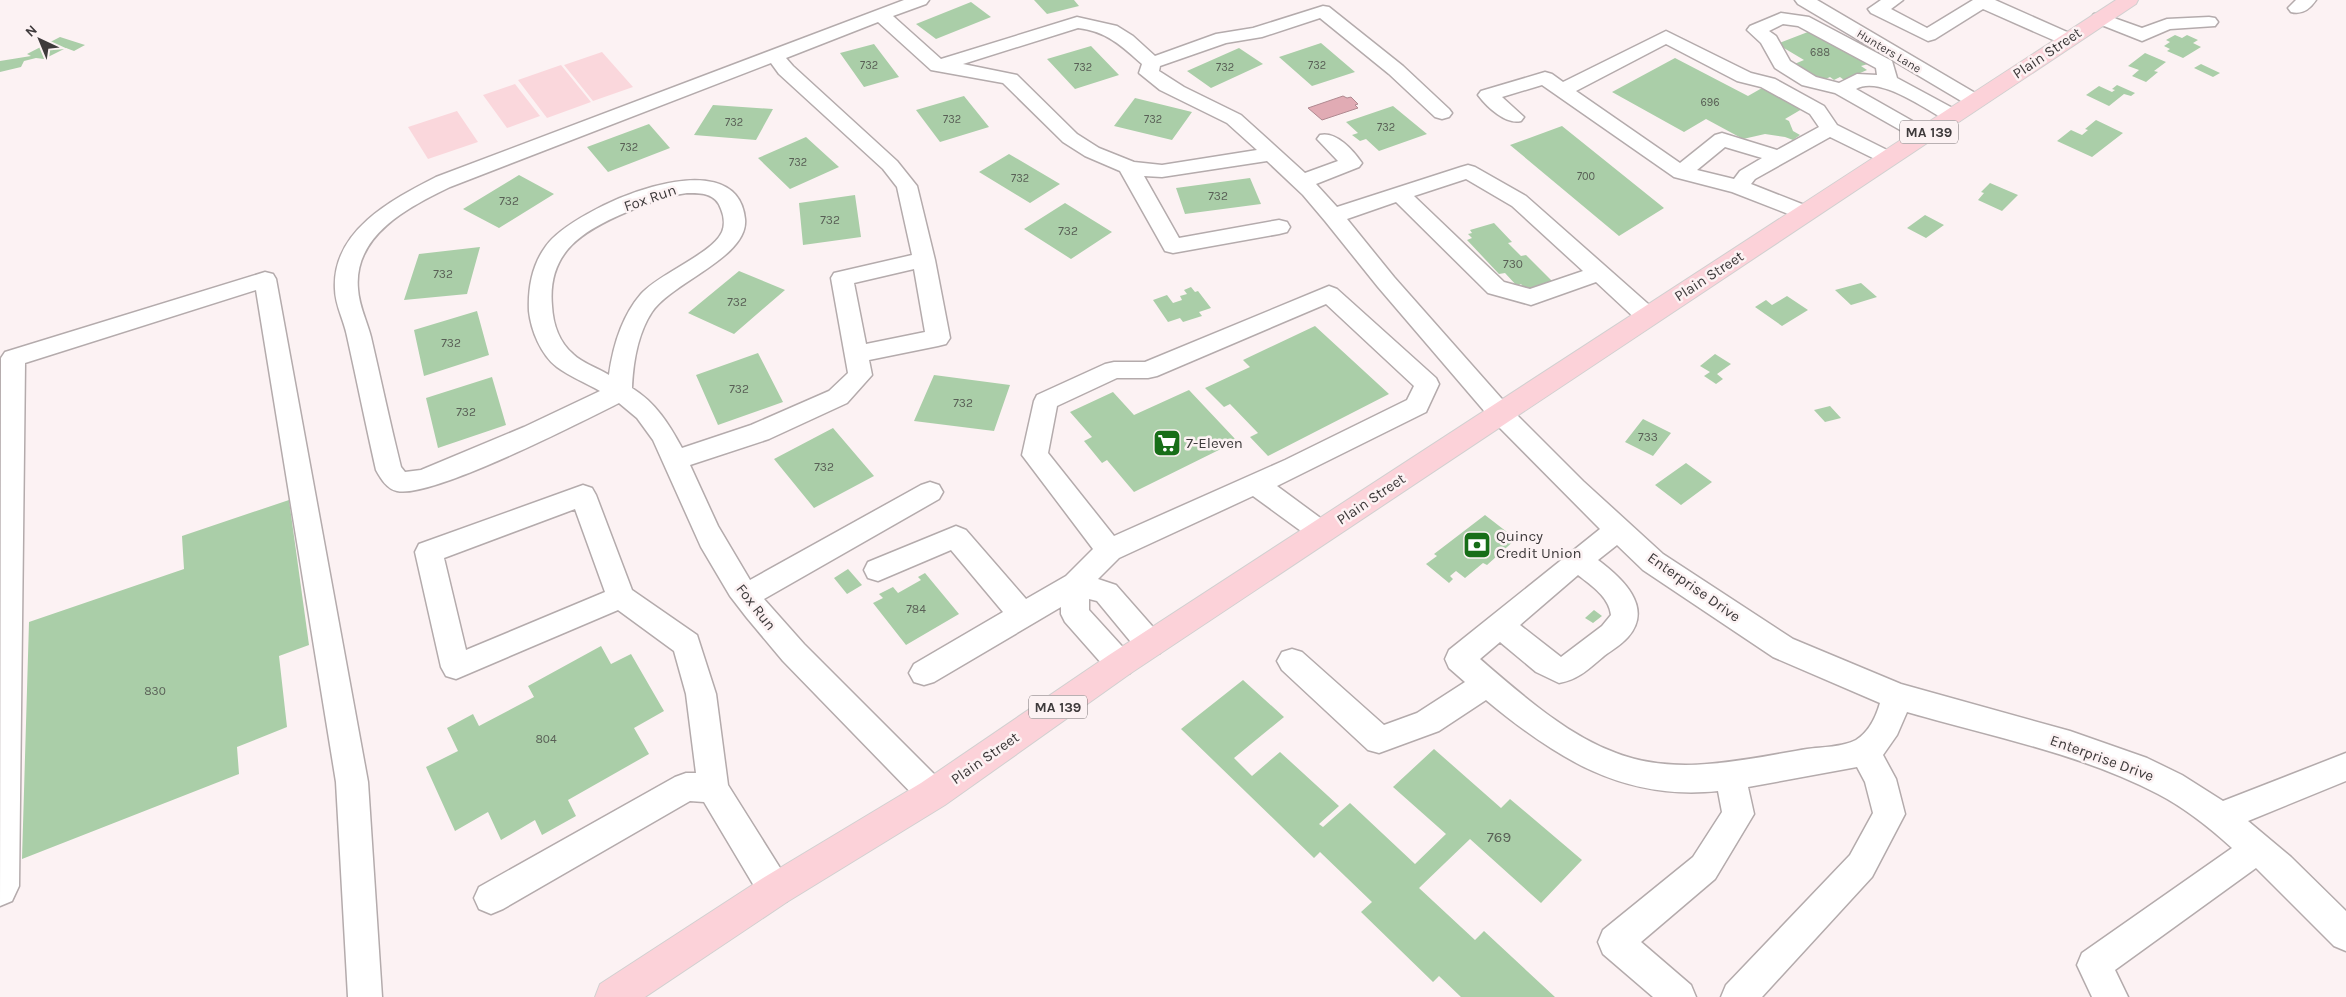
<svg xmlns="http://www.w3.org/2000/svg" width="2346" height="997" viewBox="0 0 2346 997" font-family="Karla,sans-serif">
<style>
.green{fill:#fad7dc}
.water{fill:#e1abb4;stroke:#b08990}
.building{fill:#aacea8}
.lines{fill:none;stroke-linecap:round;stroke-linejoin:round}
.minor-casing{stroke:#b4abac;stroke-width:3}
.major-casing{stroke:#d1d0d0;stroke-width:2}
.minor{fill:#fff;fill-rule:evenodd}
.major{fill:#fcd2d9;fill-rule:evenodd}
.labels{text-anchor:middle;stroke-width:5;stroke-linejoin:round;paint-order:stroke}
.far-number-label{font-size:11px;fill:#595f56}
.far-street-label{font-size:12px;fill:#3e3a3b;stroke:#fcf2f3}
.number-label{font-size:12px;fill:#595f56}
.shield{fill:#fcf2f3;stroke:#777172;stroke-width:1}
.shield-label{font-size:14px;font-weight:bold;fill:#3e3a3b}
.street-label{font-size:15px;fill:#3e3a3b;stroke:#fcf2f3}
.poi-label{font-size:15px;fill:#3e3a3b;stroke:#fcf2f3;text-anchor:start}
.near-number-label{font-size:15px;fill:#595f56}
</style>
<rect width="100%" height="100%" fill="#fcf2f3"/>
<path class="green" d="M602,52L633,87L593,101L564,65Z
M561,65L591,102L547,118L518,80Z
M515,84L540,116L507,128L483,95Z
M457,111L478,142L428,159L408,127Z"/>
<path class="water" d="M1343,96L1347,98L1351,97L1358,104L1355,105L1358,108L1322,120L1308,108Z"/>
<path class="building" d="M1034,0H1074L1079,6L1047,14Z
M971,2L991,17L936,39L916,24Z
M1813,30L1868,64L1861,66L1867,70L1844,80L1840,77L1834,80L1830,77L1819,82L1792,65L1804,60L1777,44Z
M2175,35L2182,38L2187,35L2198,40L2193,43L2201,47L2183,58L2167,51L2170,49L2164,46L2170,42L2166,40Z
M60,37L85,45L74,51L66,48L44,59L36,58L24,61L21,67L0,72V61L31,56L27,54Z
M1321,43L1355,72L1312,86L1279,57Z
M874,44L899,77L864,87L840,53Z
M1091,46L1119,75L1075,89L1047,59Z
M1239,48L1263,64L1211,88L1187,71Z
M2145,53L2166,62L2154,71L2158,72L2146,82L2132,76L2139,70L2128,66Z
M1675,58L1748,96L1762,88L1802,109L1785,119L1789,121L1793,131L1800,135L1793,140L1785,137L1765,134L1743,139L1706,119L1684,132L1612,92Z
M2201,64L2220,73L2213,77L2194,68Z
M2117,85L2135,93L2131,96L2124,94L2109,106L2086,95L2099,86L2112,92L2115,90L2112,89Z
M964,96L989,127L940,142L916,110Z
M1135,98L1192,112L1172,140L1114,126Z
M713,105L773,109L756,140L694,135Z
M1393,106L1427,134L1379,151L1366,139L1360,141L1352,135L1358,133L1346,122Z
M2096,120L2123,133L2092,157L2057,141L2071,130L2082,135L2088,130L2085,129Z
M649,124L670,148L608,172L587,147Z
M1562,126L1664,208L1619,236L1510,145Z
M806,137L839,167L790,189L758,158Z
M1009,154L1060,184L1030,203L979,172Z
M519,175L554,194L499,228L463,209Z
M1250,178L1261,204L1185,214L1176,188Z
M1990,183L2018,195L2002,211L1978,200L1984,193L1981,192Z
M855,195L861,237L803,245L799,203Z
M1065,203L1112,232L1071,259L1024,229Z
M1925,215L1944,225L1926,238L1907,228Z
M1494,223L1512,242L1508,243L1521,256L1526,255L1555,284L1528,293L1521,284L1517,286L1505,273L1499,274L1467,240L1472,238L1468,234L1472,233L1470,230Z
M480,247L467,294L404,300L419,254Z
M739,271L785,290L734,334L688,313Z
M1861,283L1877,297L1851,305L1835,290Z
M1191,287L1195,292L1198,291L1211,308L1199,312L1202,316L1183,322L1180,318L1168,322L1153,300L1167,295L1173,303L1182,300L1180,296L1187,294L1184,290Z
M1787,296L1808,310L1782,326L1755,307L1766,300L1772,305Z
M477,311L489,355L424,376L414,330Z
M1315,326L1389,394L1268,456L1250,437L1258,433L1230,404L1224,407L1205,388L1250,367L1243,360Z
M758,353L783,402L718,425L696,375Z
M1715,354L1731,364L1717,374L1723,379L1716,384L1704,376L1710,372L1700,366Z
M934,375L1010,385L994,431L914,421Z
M492,377L506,425L438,448L426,398Z
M1189,390L1237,441L1134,492L1107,460L1102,463L1084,441L1092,437L1070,412L1113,392L1134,415Z
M1830,406L1841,418L1825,422L1814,410Z
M1643,419L1671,433L1653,456L1625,442Z
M833,428L874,476L814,508L774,459Z
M1686,463L1712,482L1681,505L1655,485Z
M289,500L309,645L279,656L287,727L237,747L239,774L22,859L29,622L184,569L182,536Z
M1485,515L1516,539L1487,565L1483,563L1465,578L1456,571L1450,576L1453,579L1449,583L1426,564L1437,556L1434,554Z
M848,569L862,585L847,594L834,578Z
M925,573L959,614L906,645L873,603L883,598L879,594L893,587L898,593L921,580L918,577Z
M1594,610L1602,616L1593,623L1585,618Z
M601,646L611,664L631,654L664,711L634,728L649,754L568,800L576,816L542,835L535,820L501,840L488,812L455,831L426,767L458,751L447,728L473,714L479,726L534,697L528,686Z
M1243,680L1284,717L1234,758L1252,776L1280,752L1339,806L1319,824L1323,827L1350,803L1415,864L1446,834L1393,787L1434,749L1501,808L1510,799L1582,860L1541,903L1470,839L1419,888L1475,940L1484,931L1555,997H1461L1439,976L1433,982L1361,912L1372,902L1320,852L1314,858L1181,729Z"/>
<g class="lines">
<defs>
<path id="minor" d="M904,0H929L926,4L893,16L941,59L1077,17L1117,26L1133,36L1155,56L1216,34L1253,28L1323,6L1329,7L1403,66L1449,109L1452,113L1449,117L1442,119L1435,117L1389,74L1320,18L1262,37L1226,43L1160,66L1159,71L1184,87L1241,115L1305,173L1338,161L1317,139L1320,135C1336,131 1353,150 1362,163L1359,167L1316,184L1337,207L1461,167L1468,165L1475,167L1526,196L1655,310L1659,316L1655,322L1647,324L1639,322L1596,282L1531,305L1488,293L1396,202L1347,219L1394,277L1509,407L1583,481L1663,554L1793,639L1901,684L2070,731L2147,758L2182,775L2223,801L2346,753V781L2248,821L2291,857L2346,911V951L2334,946L2256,868L2115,970L2128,997H2092L2077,965L2082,953L2232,848C2210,828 2185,808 2158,794C2082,754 1990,736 1907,712L1897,735L1883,755L1896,779L1905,814L1872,877L1762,997H1721L1726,985L1850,855L1873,813L1865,782L1857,767L1748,787L1754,814L1715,879L1641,942L1691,985L1696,997H1653L1603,954L1598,942L1603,930L1693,857L1722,812L1718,791C1623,801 1556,758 1486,700L1439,731L1379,753L1368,750L1282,670L1277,661L1282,652L1292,649L1302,652L1384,725L1417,713L1465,682L1449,668L1445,659L1449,650L1600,529L1491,419L1378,287L1325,221L1303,195L1267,161L1162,177L1144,176L1179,238L1279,220L1287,222L1290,227L1287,232L1279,234L1173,253L1165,251L1120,171L1085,156L1063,142L1003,83L931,70L878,22L786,58L793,66L897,161L917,186L935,260L950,338L946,344L938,346L869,360L872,375L847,403L769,439L690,465L718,526L750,580L921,485L930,482L939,485L943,492L939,499L764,599L804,644L944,784L949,794L944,804L933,808L922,804L783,661L747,618L730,596L701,547L653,440L637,418L619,403C581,422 431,499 397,491C387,489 381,479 376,470C366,426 357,381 347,336C344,320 335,305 335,289C332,231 391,200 436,177ZM1078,28C1106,31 1122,46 1142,64L1139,73L1160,90L1227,123L1257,150L1162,165L1134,162L1099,148L1077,134L1017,75L963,64ZM771,63L779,74L883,169L897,187L912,255L834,273L831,278L848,373L829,391L751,425L682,448C669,424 656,403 632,388C633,363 638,333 652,312C672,282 749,257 745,219C737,135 573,208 546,246C532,265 528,288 529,311C531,330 541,355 557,367C569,376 586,383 600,391L524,427L421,470L405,472L401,467C390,423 381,380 371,337C367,321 359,306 358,289C353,235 409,207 450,187ZM1466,179L1512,206L1583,271L1530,289L1504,282L1414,196ZM687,193C701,193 716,193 721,209C724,216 725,225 722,232C712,254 660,273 641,294C622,316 613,346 609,375C598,368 582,363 573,354C559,342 553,324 552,306C547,251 584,230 629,211C648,203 666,196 687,193ZM914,269L925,332L866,344L854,283ZM1617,545L1643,570L1773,657L1880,703C1876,717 1869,732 1856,740C1843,747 1822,747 1807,749C1745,759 1678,777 1616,753C1565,734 1521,694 1480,659L1500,642L1536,672L1559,683C1578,680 1590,668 1604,656C1612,650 1621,645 1628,637C1654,607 1622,578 1598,560ZM1578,575C1592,586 1609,597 1611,615L1602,626L1561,657L1520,625Z
M1795,0H1817L1982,97L1985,101L1982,105L1975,107L1968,105L1798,4Z
M1881,0H1903L1891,9L1927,28L1973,0H1995L2074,35L2076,39L2074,43H2060L1983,9L1935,39L1928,41L1871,13L1868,9Z
M2296,0H2316C2310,9 2302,15 2291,12L2288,8Z
M1781,13L1809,17L1892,61L1897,78L1960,112L1963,116L1960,120L1953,122L1946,120C1925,109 1879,75 1856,89L1930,131L1933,135L1930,139L1923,141L1916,139L1835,93L1802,85L1775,68L1761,43L1747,30L1750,26ZM1783,24L1798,26L1876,68L1877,75L1857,74L1839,83L1816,77L1790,61L1776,36L1769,31Z
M2100,13L2142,28L2167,19L2209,17L2215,18L2218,22L2215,26L2170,29L2142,41L2094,22L2091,18L2094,14Z
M1666,31L1751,73L1775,79L1824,106L1837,125L1895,154L1898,158L1895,162L1888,164L1881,162L1830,137L1755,179L1751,184L1812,208L1815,213L1812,218L1804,220L1732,192L1674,177L1542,85L1502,97L1524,117L1521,121C1506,125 1487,107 1478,95L1481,91L1545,72L1552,74L1563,82ZM1666,44L1737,81L1761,87L1810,114L1819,127L1777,150L1722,133L1715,135L1680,163L1576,91ZM1725,147L1762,158L1740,171L1734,179L1697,170Z
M265,272L273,274L276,279L368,782L382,997H348L336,782L256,290L25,363L19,886L12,901L0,906L1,358L5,352Z
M1329,286L1337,289L1436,378L1439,384L1426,412L1277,486L1330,525L1334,532L1330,539L1321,542L1312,539L1253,496L1119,558L1098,579L1116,585L1160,635L1164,644L1160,653L1150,656L1140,653L1097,601L1089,599V610L1130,655L1135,664L1130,673L1120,676L1110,673L1065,622L1061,614V607L934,682L924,685L914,682L909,673L914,664L1003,612L951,550L878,581L868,578L864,570L868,562L956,526L966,530L1026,599L1066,576L1093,549L1022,455L1034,401L1037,395L1105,364L1114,362H1145ZM1326,304L1414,386L1407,400L1285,460L1114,536L1048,453L1057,406L1117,378H1148L1157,376Z
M583,485L592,488L596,495L632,590L697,635L716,694L728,785L787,879L791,890L787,901L775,906L763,901L704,802L690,801L503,909L491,914L479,909L474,898L479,887L675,777L686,773H696L686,694L674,651L618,610L456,679L446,676L441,667L415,552L419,544ZM575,509L605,592L466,650L444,558Z"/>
<path id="major" d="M2116,0H2138L2136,4L1131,673L945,805L787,902L645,997H595L600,984L763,878L921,783L1109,655Z"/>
</defs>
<use href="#minor" class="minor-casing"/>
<use href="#major" class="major-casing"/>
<use href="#minor" class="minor"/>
<use href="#major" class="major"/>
</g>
<defs>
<symbol id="supermarket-square" viewBox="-11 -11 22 22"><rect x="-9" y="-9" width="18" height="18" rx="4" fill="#176e18" stroke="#fcf2f3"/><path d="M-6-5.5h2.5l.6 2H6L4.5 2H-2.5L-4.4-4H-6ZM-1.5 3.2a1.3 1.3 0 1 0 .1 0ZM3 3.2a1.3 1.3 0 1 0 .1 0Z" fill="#fff"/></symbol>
<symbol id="bank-square" viewBox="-11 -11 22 22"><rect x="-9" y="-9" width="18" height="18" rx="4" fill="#176e18" stroke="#fcf2f3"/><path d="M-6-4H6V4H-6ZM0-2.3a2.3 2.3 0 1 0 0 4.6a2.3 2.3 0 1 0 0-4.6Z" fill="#fff"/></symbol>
</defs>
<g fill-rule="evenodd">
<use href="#supermarket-square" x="1151" y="427" width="32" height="32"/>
<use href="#bank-square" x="1461" y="529" width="32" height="32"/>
</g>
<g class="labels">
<g class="far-number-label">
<text x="1820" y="56">688</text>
<text x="869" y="69">732</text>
<text x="1317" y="69">732</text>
<text x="1083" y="71">732</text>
<text x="1225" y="71">732</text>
<text x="1710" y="106">696</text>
<text x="952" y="123">732</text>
<text x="1153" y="123">732</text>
<text x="734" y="126">732</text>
<text x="1386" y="131">732</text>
<text x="629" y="151">732</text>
<text x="798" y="166">732</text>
<text x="1586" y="180">700</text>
<text x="1020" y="182">732</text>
</g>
<g class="far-street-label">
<text transform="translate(1889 51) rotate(31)" y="4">Hunters Lane</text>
</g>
<g class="number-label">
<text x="1218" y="200">732</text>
<text x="509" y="205">732</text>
<text x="830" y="224">732</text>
<text x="1068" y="235">732</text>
<text x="1513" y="268">730</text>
<text x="443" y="278">732</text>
<text x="737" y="306">732</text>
<text x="451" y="347">732</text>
<text x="739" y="393">732</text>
<text x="963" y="407">732</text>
<text x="466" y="416">732</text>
<text x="1648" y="441">733</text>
<text x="824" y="471">732</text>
<text x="916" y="613">784</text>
<text x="155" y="695">830</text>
<text x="546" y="743">804</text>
</g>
<g class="shield">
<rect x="1900" y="120.5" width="58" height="23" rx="4"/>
<rect x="1029" y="695.5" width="58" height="23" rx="4"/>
</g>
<g class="shield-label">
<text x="1929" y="137">MA 139</text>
<text x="1058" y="712">MA 139</text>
</g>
<g class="street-label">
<text transform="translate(2047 53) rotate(-34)" y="5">Plain Street</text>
<text transform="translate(650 198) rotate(-19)" y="5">Fox Run</text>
<text transform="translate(1709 276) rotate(-33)" y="5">Plain Street</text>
<text transform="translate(1371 499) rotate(-34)" y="5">Plain Street</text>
<text transform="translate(1694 587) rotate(35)" y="5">Enterprise Drive</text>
<text transform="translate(756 607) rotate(52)" y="5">Fox Run</text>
<text transform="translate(985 758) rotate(-35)" y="5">Plain Street</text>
<text transform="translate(2102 758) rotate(20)" y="5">Enterprise Drive</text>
</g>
<g class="poi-label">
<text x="1186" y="448">7-Eleven</text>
<text x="1496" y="541">Quincy<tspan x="1496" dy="17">Credit Union</tspan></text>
</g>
<g class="near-number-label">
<text x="1499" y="842">769</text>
</g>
</g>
<g transform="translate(40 40) rotate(316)" stroke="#fcf2f3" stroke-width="4" paint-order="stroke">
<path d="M0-4L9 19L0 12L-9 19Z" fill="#3e3a3b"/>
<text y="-8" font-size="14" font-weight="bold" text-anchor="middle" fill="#3e3a3b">N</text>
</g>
</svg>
